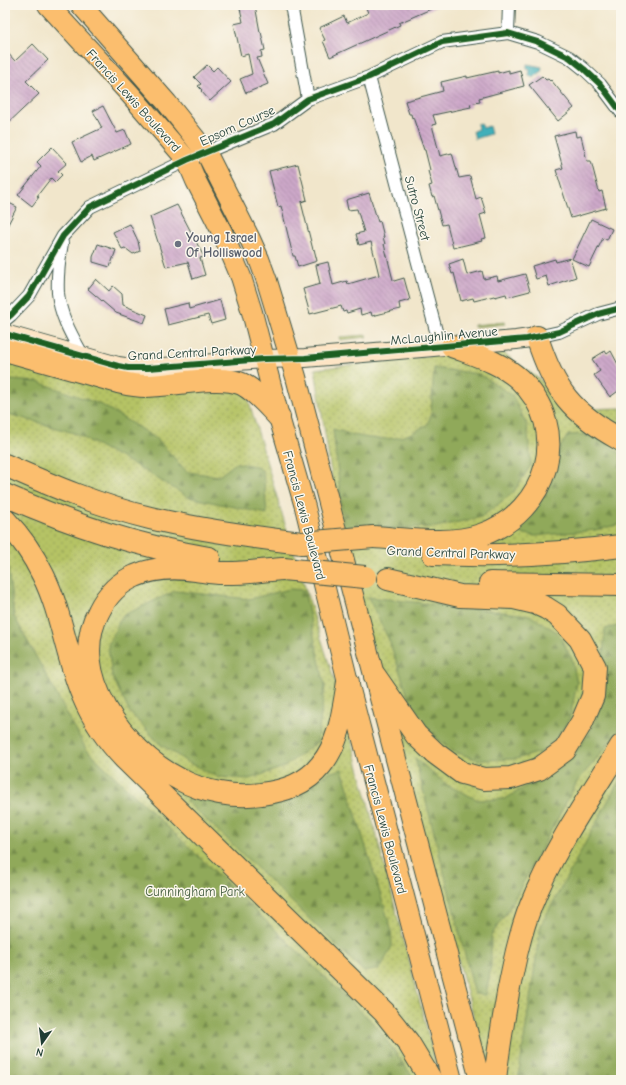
<svg xmlns="http://www.w3.org/2000/svg" width="626" height="1085" viewBox="0 0 626 1085" font-family="'Comic Neue',sans-serif">
<style>
.green{fill:url(#green-dots);stroke:#6a804c}
.forest{fill:url(#forest-firs);stroke:#587347}
.water{fill:#3fafb9;stroke:#2f7676}
.building{fill:url(#building-back-hatch)}
.lines{fill:none;stroke-linecap:round;stroke-linejoin:round}
.street-casing{stroke:#3e564b;stroke-width:14}
.secondary-casing{stroke:#3e564b;stroke-width:20}
.primary-casing{stroke:#3e564b;stroke-width:22}
.highway-casing{stroke:#3e564b;stroke-width:24}
.street{stroke:#fff;stroke-width:12}
.secondary{stroke:#fde5c5;stroke-width:18}
.primary{stroke:#fbbe6e;stroke-width:20}
.highway{stroke:#fbbe6e;stroke-width:22}
.highway-bridge-casing{stroke:#3e564b;stroke-width:24;stroke-linecap:butt}
.highway-bridge{stroke:#fbbe6e;stroke-width:22}
.cycleway-casing{stroke:#fbf7ec;stroke-width:8}
.cycleway{stroke:#1b5e20;stroke-width:6}
.worship-dot{fill:#6b7280;stroke:#fbf7ec;stroke-width:1.5}
.labels{text-anchor:middle;stroke-width:3;stroke-linejoin:round;paint-order:stroke}
.street-label{font-size:13px;fill:#1f3d34;stroke:#fbf7ec}
.worship-label{font-size:13px;font-weight:bold;fill:#5b616d;stroke:#fbf7ec;text-anchor:start}
.park-label{font-size:13px;fill:#445e40;stroke:#fbf7ec}
</style>
<defs>
<pattern id="green-dots" width="8" height="8" patternUnits="userSpaceOnUse"><rect width="8" height="8" fill="#b5c365"/><path d="M2 2h.1M6 6h.1" fill="none" stroke="#93a054" stroke-width="1.8" stroke-linecap="round"/></pattern>
<pattern id="forest-firs" width="22" height="20" patternUnits="userSpaceOnUse"><rect width="22" height="20" fill="#90a95a"/><path d="M5 1l3.5 6h-7zM16 11l3.5 6h-7z" fill="#758b4b"/></pattern>
<pattern id="building-back-hatch" width="6" height="6" patternUnits="userSpaceOnUse"><rect width="6" height="6" fill="#cda8c9"/><path d="M-1 5l2 2M0 0l6 6M5-1l2 2" fill="none" stroke="#a68aa4"/></pattern>
</defs>
<rect width="100%" height="100%" fill="#fbf7ec"/>
<filter id="ink" filterUnits="userSpaceOnUse"><feTurbulence type="fractalNoise" baseFrequency=".025" numOctaves="2"/><feDisplacementMap in="SourceGraphic" scale="8" xChannelSelector="R" yChannelSelector="G"/><feConvolveMatrix kernelMatrix="1 2 1 2 8 2 1 2 1" color-interpolation-filters="sRGB"/></filter>
<filter id="wash" filterUnits="userSpaceOnUse"><feTurbulence type="fractalNoise" baseFrequency=".012" numOctaves="4" result="noise"/><feDisplacementMap in="SourceGraphic" scale="16" xChannelSelector="R" yChannelSelector="G"/><feGaussianBlur stdDeviation="0.9" result="paint"/><feColorMatrix in="noise" values="0 0 0 0 0 0 0 0 0 0 0 0 0 0 0 0 0 1.4 0 .05"/><feComposite in="paint" operator="in"/></filter>
<g filter="url(#wash)">
<rect width="100%" height="100%" fill="#f1e6cb"/>
<path class="green" d="M505,322V324L474,327V325Z
M367,335V337L340,340V337Z
M497,348L580,409L621,408V1080H491L339,524L315,369Z
M5,359L245,388L281,511L345,714L440,1080H5Z"/>
<path class="forest" d="M434,368L479,374L512,395L527,425L531,465L513,493L481,517L436,527L354,529L344,527L333,429C356,436 380,443 404,436C412,434 420,428 427,425L431,415Z
M10,380L38,382L102,405L157,439L187,472L219,476L236,463L256,466L263,472L267,514L188,497L135,465L74,433L5,413V382Z
M592,434L621,454V524L595,530L535,536L515,532V523L550,480L560,448L568,435Z
M5,545L14,616L86,749L377,1027L415,1080H5Z
M290,589L304,590L325,687L317,742L284,767L249,779L218,777L187,762L159,743L129,711L112,676L108,645L122,616L175,591L249,599Z
M368,597L529,615L557,632L572,659L577,683L570,717L550,749L516,759L478,760L453,751L421,725L407,693L389,640Z
M621,625V729L577,782L524,881L510,907L491,936V966L486,995L475,994L415,758L447,785L478,800L505,799L555,769L579,749L593,727L603,701L606,679L603,657L605,629Z
M342,769L391,929L392,946L380,969L364,972L224,836L186,801L193,794L222,803L253,807L295,796L328,773Z
M621,777V1080H518L541,925Z"/>
<path class="water" d="M527,64L542,67L541,72L533,78L529,75L530,69L527,68Z
M481,123L483,128L489,126L491,134L475,139L473,131L478,129L477,124Z"/>
<g id="blocks">
<path class="building" d="M255,5L260,32H261L265,50L261,51L262,57L257,58L268,84L246,93L240,79L252,74L248,54L241,56L234,24L243,22L240,8Z
M365,5H440L399,23L400,25L330,57L323,41L325,40L319,28L344,16L347,23L368,13Z
M33,44L48,60L26,81L39,94L5,126V50L15,61Z
M207,65L213,71L217,67L231,82L210,101L201,91L202,90L198,86L201,84L194,77Z
M509,70V73L520,70L524,86L479,98L480,102L470,104L471,107L433,115L436,124L432,125L440,156L452,153L459,178L470,176L476,199L481,197L486,213L480,215L486,238L481,239L482,241L453,248L447,224L442,225L434,196L432,197L429,186L432,185L428,171L430,170L425,150H424L413,117L412,118L411,114H409L405,101L443,91L441,82L467,76V78L498,71V73Z
M542,76L546,80L548,79L550,81L551,80L574,108L558,121L529,85Z
M103,106L117,133L125,130L131,144L94,161L92,156L81,162L72,142L102,128L93,111Z
M575,131L576,137L581,136L587,161H591L599,192L602,191L606,208L571,218L556,170L563,168L554,136Z
M52,147L67,163L58,171L62,175L55,182L51,178L37,196L39,197L32,206L18,195L41,166L37,162Z
M298,164L307,200L301,202L313,250L314,249L317,261L298,267L295,256H293L281,206L278,207L269,171Z
M369,193L378,222L380,221L384,237H383L385,244H384L393,280L394,281L404,278L410,300L399,303L400,309L372,316L371,312L361,315L360,309L347,313L346,311L343,312L341,306L310,314L303,289L320,284L316,265L328,262L333,285L347,281L348,284L379,275L371,242L359,245L356,234L364,232L357,209L348,210L346,200Z
M5,201L17,207L5,230Z
M177,205L204,257L200,258L205,275L193,279L188,262L166,267L150,217Z
M591,219L612,229L607,240L603,238L589,267L572,259Z
M130,224L138,241L140,251L133,254L125,248L122,249L113,232Z
M98,244L116,250L110,267L93,262V257Z
M570,258L576,277L549,286L546,276L536,279L532,266L555,259L556,262Z
M463,259L467,275L482,271L484,279L497,276L498,281L525,274L530,291L507,297L506,294L495,297L494,296L474,301L473,298L461,301L454,273L452,274L449,264Z
M96,279L109,291L113,286L122,294L123,305L147,315L144,323L116,313L88,289Z
M220,300L225,320L211,324L208,315L168,325L164,309L188,303L189,309Z
M605,351L607,354L611,351L621,370V389L610,397L594,375L600,371L592,359Z"/>
</g>
</g>
<g filter="url(#ink)">
<use href="#blocks" fill-opacity="0" stroke="#3e564b" stroke-width="1"/>
<g class="lines">
<defs>
<path id="street" d="M291,5L308,99
M508,33L509,5
M369,77L440,346
M62,243C59,260 57,276 58,293C60,316 72,336 83,356
M5,320L11,315L29,296L63,236L90,207L187,160L274,124L308,99L369,77L442,42L508,33L538,42L569,57L584,69L600,84L621,112
M537,337L559,332L598,314L621,308"/>
<path id="secondary" d="M5,334L118,366L138,369L264,359L305,358L516,340L537,337"/>
<path id="primary" d="M48,5L130,94L187,160L196,181L222,232L241,277L252,312L279,417L305,507L348,682L452,1080
M81,5L167,103L206,152L250,239L259,259L267,281L296,377L480,1080"/>
<path id="highway" d="M537,337C554,391 572,413 621,440
M5,350L118,382C127,384 135,386 145,386C171,386 219,374 242,384C256,391 268,406 279,417
M5,465C52,486 100,506 150,518C200,530 251,537 302,543
M5,495C73,525 136,546 209,558
M5,520C21,537 33,554 43,575C62,613 66,657 83,696C93,720 107,740 125,759L384,1012L408,1042L431,1080
M373,537C407,539 449,546 481,535C548,512 573,429 519,379C500,362 475,355 452,346
M433,554C496,557 559,554 621,546
M283,569C263,570 242,574 222,573C213,573 204,571 196,570C175,567 155,567 135,576C118,583 107,595 99,611C65,673 125,752 179,779C203,792 234,798 261,794C285,791 306,784 321,765C340,742 343,711 348,682
M490,583L621,585
M375,676L416,735L435,753L462,773L484,779L511,778L539,769L565,750L582,722L593,696L595,667L580,639L557,615L546,608L535,603L514,598L460,596L388,579
M495,1080C498,1051 503,1022 508,993C514,963 520,933 531,905C554,848 589,798 621,746"/>
</defs>
<use href="#street" class="street-casing"/>
<use href="#secondary" class="secondary-casing"/>
<use href="#primary" class="primary-casing"/>
<use href="#highway" class="highway-casing"/>
<use href="#street" class="street"/>
<use href="#secondary" class="secondary"/>
<use href="#primary" class="primary"/>
<use href="#highway" class="highway"/>
<defs>
<path id="highway-bridge" d="M302,543L373,537
M283,569L365,577"/>
</defs>
<use href="#highway-bridge" class="highway-bridge-casing"/>
<use href="#highway-bridge" class="highway-bridge"/>
<defs>
<path id="cycleway" d="M5,320L11,315L29,296L63,236L90,207L187,160L274,124L308,99L369,77L442,42L508,33L538,42L569,57L584,69L600,84L621,112
M5,334L118,366L128,368H148L264,359L305,358L527,339L559,332L598,314L621,308"/>
</defs>
<use href="#cycleway" class="cycleway-casing"/>
<use href="#cycleway" class="cycleway"/>
</g>
</g>
<circle class="worship-dot" cx="178" cy="244" r="4"/>
<g class="labels">
<g class="street-label">
<text transform="translate(134 100) rotate(48)" y="5">Francis Lewis Boulevard</text>
<text transform="translate(237 125) rotate(-24)" y="5">Epsom Course</text>
<text transform="translate(418 208) rotate(75)" y="5">Sutro Street</text>
<text transform="translate(444 335) rotate(-5)" y="5">McLaughlin Avenue</text>
<text transform="translate(192 352) rotate(-3)" y="5">Grand Central Parkway</text>
<text transform="translate(305 515) rotate(75)" y="5">Francis Lewis Boulevard</text>
<text transform="translate(451 552) rotate(2)" y="5">Grand Central Parkway</text>
<text transform="translate(386 829) rotate(75)" y="5">Francis Lewis Boulevard</text>
</g>
<g class="worship-label">
<text x="186" y="242">Young Israel<tspan x="186" dy="15">Of Holliswood</tspan></text>
</g>
<g class="park-label">
<text x="195" y="896">Cunningham Park</text>
</g>
</g>
<rect width="626" height="1085" fill="none" stroke="#fbf7ec" stroke-width="20"/>
<g transform="translate(42 1043) rotate(194)" stroke="#fbf7ec" stroke-width="3" paint-order="stroke">
<path d="M0-3L7 15L0 10L-7 15Z" fill="#1f3d34"/>
<text y="-6" font-size="11" font-weight="bold" text-anchor="middle" fill="#1f3d34">N</text>
</g>
</svg>
